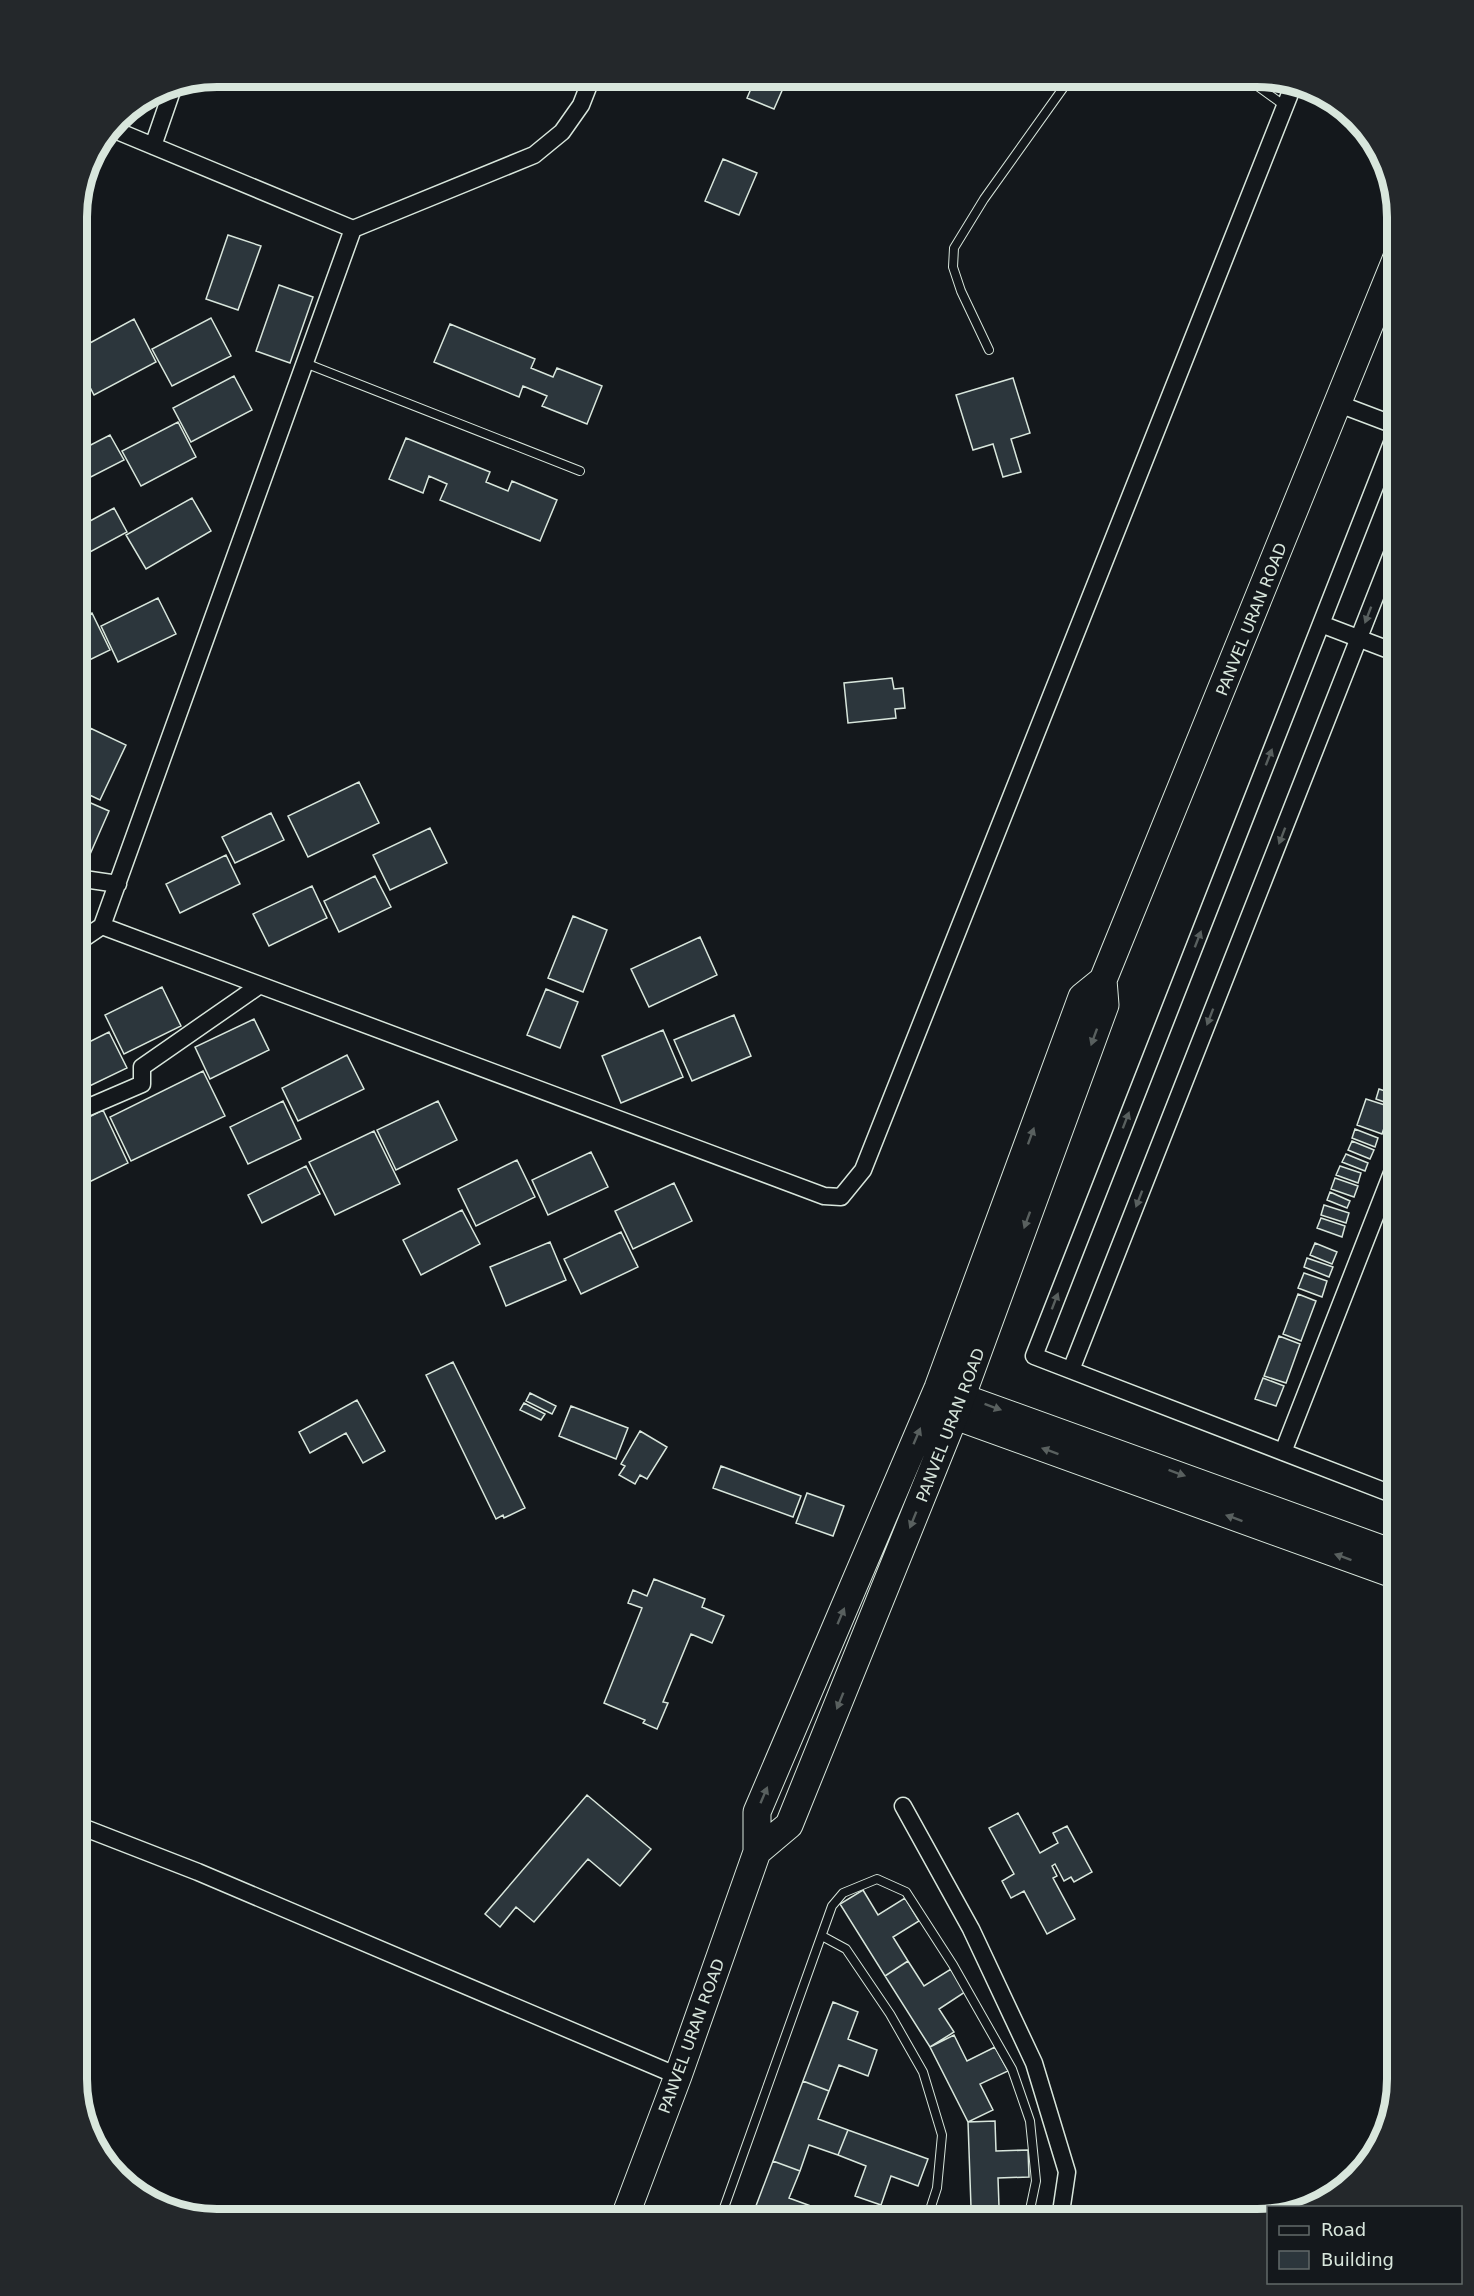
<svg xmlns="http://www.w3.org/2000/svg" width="1474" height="2296" viewBox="0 0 1474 2296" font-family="'DejaVu Sans',sans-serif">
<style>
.building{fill:#2c363c;stroke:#d8e6dc;stroke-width:1.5}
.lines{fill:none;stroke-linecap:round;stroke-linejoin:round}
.lane-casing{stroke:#d8e6dc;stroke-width:10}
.street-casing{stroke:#d8e6dc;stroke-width:19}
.secondary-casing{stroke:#d8e6dc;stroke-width:26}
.primary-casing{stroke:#d8e6dc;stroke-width:29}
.lane{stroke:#14181c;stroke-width:8}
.street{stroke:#14181c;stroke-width:16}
.secondary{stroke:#14181c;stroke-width:24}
.primary{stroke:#14181c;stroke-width:27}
.oneway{fill:#59605f}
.labels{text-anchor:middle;stroke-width:4.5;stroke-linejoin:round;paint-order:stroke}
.street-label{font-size:16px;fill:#d8e6dc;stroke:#14181c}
.rim{fill:none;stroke:#d8e6dc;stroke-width:8}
</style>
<rect width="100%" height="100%" fill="#14181c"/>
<path class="building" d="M756,77H788L774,109L747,98Z
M723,159L757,173L739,215L705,201Z
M228,235L261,246L238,310L206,299Z
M279,285L313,297L290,363L256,351Z
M211,318L231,356L172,386L152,349Z
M134,319L156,362L94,395L77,362V350Z
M450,324L535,359L531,368L553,377L557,368L602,386L587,424L542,406L547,396L523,386L519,397L434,362Z
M234,376L252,410L191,442L173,408Z
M1013,378L1030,433L1011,439L1021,472L1003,477L993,444L973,450L956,395Z
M178,422L196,457L141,486L122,451Z
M110,435L124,460L77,484V452Z
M406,438L490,472L486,482L508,491L512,481L557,500L540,541L440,500L447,484L429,476L423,493L389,479Z
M192,498L211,531L146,569L126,535Z
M114,508L127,532L77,559V528Z
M158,598L176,634L118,662L101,626Z
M92,613L110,650L77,666V621Z
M892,678L894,689L903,688L905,708L895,709L896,718L848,723L844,683Z
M90,728L126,745L100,800L77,789V757Z
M359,782L379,823L308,857L288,816Z
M77,797L109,811L84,868L77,865Z
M271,813L284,840L235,863L222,837Z
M430,828L447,863L390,890L373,855Z
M226,855L240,884L180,913L166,884Z
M375,876L391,907L339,932L324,901Z
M312,886L327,918L269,946L253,914Z
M573,916L607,930L583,992L548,978Z
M700,937L717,975L649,1007L631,969Z
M162,987L181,1026L124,1054L105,1015Z
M546,989L578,1002L560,1048L527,1035Z
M734,1015L751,1056L692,1081L674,1040Z
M254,1019L269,1050L210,1079L195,1047Z
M663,1030L683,1077L621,1103L602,1056Z
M109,1032L127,1068L77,1092V1048Z
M347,1055L364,1089L298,1121L282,1088Z
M203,1071L225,1116L131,1161L110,1117Z
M1379,1089L1394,1094L1390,1104L1376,1099Z
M1366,1099L1391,1107L1382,1134L1357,1125Z
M283,1101L301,1139L248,1164L230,1127Z
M438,1101L457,1140L396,1170L377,1130Z
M103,1110L128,1163L77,1188V1123Z
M1355,1129L1378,1138L1375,1147L1352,1138Z
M374,1131L400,1184L335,1215L309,1162Z
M1352,1141L1374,1150L1370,1159L1348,1150Z
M591,1152L608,1187L548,1215L532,1180Z
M1346,1154L1368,1163L1365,1171L1342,1162Z
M517,1160L535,1197L476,1226L458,1189Z
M306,1166L320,1194L262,1223L248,1195Z
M1340,1166L1361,1173L1358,1183L1336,1175Z
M1335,1178L1358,1186L1354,1197L1331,1189Z
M674,1183L692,1221L633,1249L615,1211Z
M1330,1192L1350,1201L1347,1208L1327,1200Z
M1324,1205L1349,1213L1346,1223L1321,1215Z
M462,1210L480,1244L421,1275L403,1240Z
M1321,1218L1345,1226L1342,1237L1317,1228Z
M621,1232L638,1267L581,1294L564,1259Z
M550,1242L566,1280L506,1306L490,1267Z
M1315,1243L1337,1252L1332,1264L1310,1255Z
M1307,1258L1333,1267L1329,1277L1304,1267Z
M1304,1273L1327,1281L1322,1297L1298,1288Z
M1298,1294L1316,1301L1301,1341L1283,1334Z
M1279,1336L1300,1344L1286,1383L1264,1376Z
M453,1362L525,1508L504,1518L503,1515L496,1519L426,1375Z
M1263,1378L1284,1386L1276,1406L1255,1399Z
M530,1393L556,1406L552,1414L526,1401Z
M357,1400L385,1451L363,1463L346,1433L310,1453L299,1432Z
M524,1403L545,1414L541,1420L520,1410Z
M571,1406L628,1428L616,1459L559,1436Z
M640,1431L667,1447L647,1479L640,1475L635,1484L619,1475L625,1466L621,1464Z
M721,1466L801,1496L793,1517L713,1488Z
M807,1493L844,1506L833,1536L796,1523Z
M654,1579L705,1599L702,1607L724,1616L712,1643L691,1634L663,1702L668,1703L657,1729L643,1723L645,1720L604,1703L642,1608L628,1603L633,1590L647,1596Z
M587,1795L651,1849L620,1886L588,1859L534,1922L516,1907L500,1927L485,1914Z
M1018,1813L1040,1853L1058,1843L1053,1833L1067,1826L1092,1872L1074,1882L1071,1877L1064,1881L1055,1864L1052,1866L1057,1876L1053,1878L1075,1919L1047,1934L1024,1891L1011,1898L1002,1881L1014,1874L989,1828Z
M863,1890L878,1915L905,1898L919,1921L893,1937L908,1961L885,1976L840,1904Z
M908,1961L924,1986L951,1969L965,1992L939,2009L954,2032L930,2047L885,1976Z
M833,2002L858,2012L848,2039L877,2050L868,2076L839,2065L829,2091L803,2081Z
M954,2035L967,2061L995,2047L1008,2071L980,2084L993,2110L968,2122L930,2047Z
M803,2081L829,2091L818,2119L848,2130L838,2155L809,2145L800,2171L773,2161Z
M995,2121L996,2151L1028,2150L1029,2177L998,2178L999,2206L971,2207L968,2122Z
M848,2130L928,2159L918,2186L891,2176L881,2205L855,2196L866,2166L838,2155Z
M773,2161L800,2171L789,2198L819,2209L815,2219H751Z
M971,2207L996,2216L994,2219H966Z"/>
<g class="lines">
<defs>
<path id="lane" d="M1245,77L1285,106
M989,350L961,291L953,267L954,248L984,199L1071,77
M305,363L580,471
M822,1936L846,1949L890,2014L923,2072L942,2135L937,2188L927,2219
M720,2219L832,1906L843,1893L877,1879L906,1892L953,1965L1012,2069L1030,2121L1036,2181L1028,2219"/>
<path id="street" d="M110,128L353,229L534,155L562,132L581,105L592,77
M153,146L174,85
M353,229L102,926L824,1196L841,1197L863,1170L1293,86
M1339,404L1397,426
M1321,624L1397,653
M77,878L118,884
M77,943L102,926
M77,1112L142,1084V1067L260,985
M1071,1370L1397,541
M1283,1452L1397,1160
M1397,1496L1034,1356L1397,430
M903,1806L971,1929L1034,2063L1067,2172L1060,2219
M77,1825L198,1872L678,2076"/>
<path id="secondary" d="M943,1389L1397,1553
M937,1411L1397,1577"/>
<path id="primary" d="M757,1852L789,1825L954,1417L1105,1005L1103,980L1397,257
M624,2219L678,2076L757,1852V1812L938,1388L1082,997L1103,980"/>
</defs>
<use href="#lane" class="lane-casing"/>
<use href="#street" class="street-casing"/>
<use href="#secondary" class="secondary-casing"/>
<use href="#primary" class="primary-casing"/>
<use href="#lane" class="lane"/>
<use href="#street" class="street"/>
<use href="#secondary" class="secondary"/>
<use href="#primary" class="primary"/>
</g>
<defs><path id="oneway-solid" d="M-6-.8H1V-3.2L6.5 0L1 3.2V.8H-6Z" transform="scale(1.5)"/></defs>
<g class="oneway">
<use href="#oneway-solid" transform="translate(1368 615) rotate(111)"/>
<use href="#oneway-solid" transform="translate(1269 757) rotate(-69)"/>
<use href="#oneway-solid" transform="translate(1282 836) rotate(111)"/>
<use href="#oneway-solid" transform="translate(1198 939) rotate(-69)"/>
<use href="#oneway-solid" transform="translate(1210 1017) rotate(111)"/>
<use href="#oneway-solid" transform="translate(1094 1037) rotate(110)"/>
<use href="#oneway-solid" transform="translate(1126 1120) rotate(-69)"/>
<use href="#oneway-solid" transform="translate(1031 1136) rotate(-70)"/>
<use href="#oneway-solid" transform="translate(1139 1199) rotate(111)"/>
<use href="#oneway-solid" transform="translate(1027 1220) rotate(110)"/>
<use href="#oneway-solid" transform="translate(1055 1301) rotate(-69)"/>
<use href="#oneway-solid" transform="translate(993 1407) rotate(20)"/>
<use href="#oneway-solid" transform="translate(917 1436) rotate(-67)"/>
<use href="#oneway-solid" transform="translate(1050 1451) rotate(-160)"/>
<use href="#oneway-solid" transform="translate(1177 1473) rotate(20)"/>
<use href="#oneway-solid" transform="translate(1234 1518) rotate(-160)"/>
<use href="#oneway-solid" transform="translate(913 1520) rotate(112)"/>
<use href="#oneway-solid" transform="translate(1343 1557) rotate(-160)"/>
<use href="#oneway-solid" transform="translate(841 1616) rotate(-67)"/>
<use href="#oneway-solid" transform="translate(840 1701) rotate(112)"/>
<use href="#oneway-solid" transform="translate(764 1795) rotate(-67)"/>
</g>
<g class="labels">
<g class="street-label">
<text transform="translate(1251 619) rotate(-68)" y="6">PANVEL URAN ROAD</text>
<text transform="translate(950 1425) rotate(-69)" y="6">PANVEL URAN ROAD</text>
<text transform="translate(691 2036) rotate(-70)" y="6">PANVEL URAN ROAD</text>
</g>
</g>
<path d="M0 0H1474V2296H0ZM217 87H1257A130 130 0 0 1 1387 217V2079A130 130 0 0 1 1257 2209H217A130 130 0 0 1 87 2079V217A130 130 0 0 1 217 87Z" fill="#24282b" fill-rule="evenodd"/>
<path class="rim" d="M217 87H1257A130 130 0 0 1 1387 217V2079A130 130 0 0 1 1257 2209H217A130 130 0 0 1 87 2079V217A130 130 0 0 1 217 87Z"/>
<rect x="1267" y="2206" width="195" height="78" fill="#14181c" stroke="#626a69" stroke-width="1.5"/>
<rect x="1279" y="2226" width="30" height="9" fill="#14181c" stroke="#626a69" stroke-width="1.5"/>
<text x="1321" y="2236" font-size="18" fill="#d8e6dc">Road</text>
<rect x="1279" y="2251" width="30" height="18" fill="#2c363c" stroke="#626a69" stroke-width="1.5"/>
<text x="1321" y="2266" font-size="18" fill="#d8e6dc">Building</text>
</svg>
